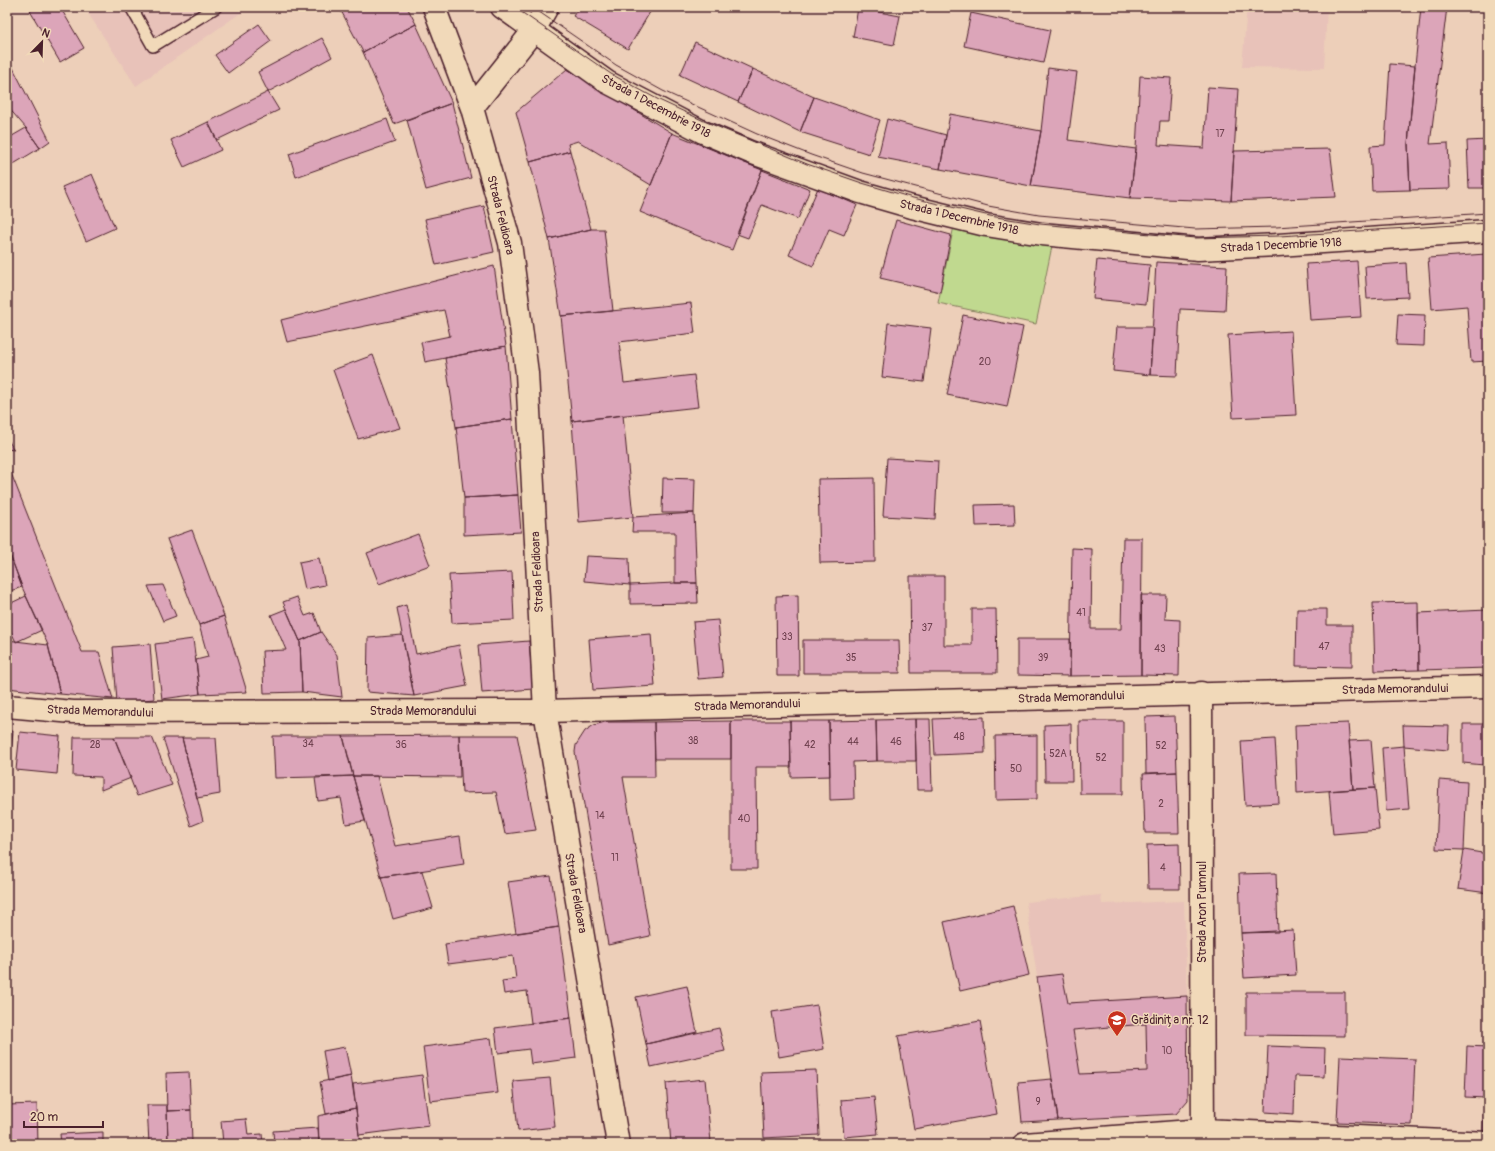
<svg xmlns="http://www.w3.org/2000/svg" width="1495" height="1151" viewBox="0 0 1495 1151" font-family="Pangolin,sans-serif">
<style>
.built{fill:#e8c2b9}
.green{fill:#c0d98f;stroke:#857c5d}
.building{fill:#dca5b9;stroke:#4a1f2b;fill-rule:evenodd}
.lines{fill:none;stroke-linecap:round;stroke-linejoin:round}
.service-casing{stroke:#4a1f2b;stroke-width:14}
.minor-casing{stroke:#4a1f2b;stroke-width:25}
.service{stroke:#f1d9b9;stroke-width:11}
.minor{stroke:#f1d9b9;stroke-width:22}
.tram{stroke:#4a1f2b;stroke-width:1}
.labels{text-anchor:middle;stroke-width:3;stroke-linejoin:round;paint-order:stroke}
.number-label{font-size:10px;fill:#6e404e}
.street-label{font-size:12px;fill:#4a1f2b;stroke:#f1d9b9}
.poi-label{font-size:12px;fill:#4a1f2b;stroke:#f1d9b9;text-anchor:start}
</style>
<rect width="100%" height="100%" fill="#edcfb9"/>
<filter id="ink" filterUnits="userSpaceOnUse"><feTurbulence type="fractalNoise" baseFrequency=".025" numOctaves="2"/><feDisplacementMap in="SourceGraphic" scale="8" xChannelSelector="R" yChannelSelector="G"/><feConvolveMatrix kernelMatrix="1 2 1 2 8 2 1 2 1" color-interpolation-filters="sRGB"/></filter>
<g filter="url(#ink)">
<path class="built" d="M84,7H249L136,86Z
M1247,7H1327L1324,68L1242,67Z
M1101,895L1102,904L1184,901L1187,996L1188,1100L1176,1114L1058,1120L1026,902Z"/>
<path class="green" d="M954,226L1052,246L1036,324L938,303Z"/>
<path class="building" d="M36,7H60L84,48L60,62L30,11Z
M339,7H407L416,24L363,52Z
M579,7H653L628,49L573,16Z
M1421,7H1447L1430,144L1448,143L1450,189L1410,190L1408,144L1415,66Z
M858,8L900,16L894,45L853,37Z
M971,13L1050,30L1043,63L964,46Z
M259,24L271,41L228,73L215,55Z
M416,24L452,103L394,124L363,52Z
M322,38L332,57L268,92L258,72Z
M695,42L753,69L738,102L680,75Z
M7,56L50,141L40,148L26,128L7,106Z
M1390,64L1415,66L1408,144L1410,190L1372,191L1370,146L1385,145Z
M1048,68L1077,72L1068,140L1136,149L1130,198L1031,186L1041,131Z
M567,69L672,133L651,185L578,141L568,144L570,151L530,162L516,112Z
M753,69L814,97L800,132L738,102Z
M1140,76L1171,78L1168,121H1160L1158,145L1204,148L1208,87L1238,89L1231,201L1130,198L1136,149Z
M268,92L279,110L217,140L208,122Z
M814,97L880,120L869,154L800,132Z
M452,103L471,178L426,190L407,120Z
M950,114L1041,131L1031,186L940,169Z
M387,119L395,142L296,177L289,154Z
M887,119L946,135L940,169L878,157Z
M208,122L221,150L184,167L171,140Z
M26,128L40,148L7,168V139Z
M672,133L762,170L732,250L640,212Z
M1488,140V188H1469L1467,141Z
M1330,149L1336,197L1231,201L1234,151Z
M570,151L591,229L549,239L530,162Z
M762,170L810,189L798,219L762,205L748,238L737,234Z
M92,174L115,228L86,241L62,187Z
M818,188L857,205L844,235L829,229L813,266L789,255Z
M484,206L494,252L436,265L425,219Z
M896,220L951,235L940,292L880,278Z
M591,229H604L613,311L561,316L549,239Z
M1486,254L1488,276V361L1471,362L1467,306L1432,309L1428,258Z
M1097,260L1150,265L1146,304L1093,299Z
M1357,261L1361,317L1310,320L1306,264Z
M1156,262L1227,266L1225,311L1180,309L1177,376L1150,375Z
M1406,263L1408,297L1367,299L1365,266Z
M494,266L506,346L425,362L421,342L450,336L444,310L287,342L281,320Z
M691,303L695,333L619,342L624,383L694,375L698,407L572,421L561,316Z
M1398,314L1425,315L1424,346L1396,345Z
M963,315L1023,327L1007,407L947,395Z
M888,323L931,328L924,382L882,377Z
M1117,327H1153L1150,375L1113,371Z
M1291,331L1296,415L1233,418L1228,335Z
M506,346L512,419L456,427L445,358Z
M373,355L400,428L358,439L333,370Z
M623,415L633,517L579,522L572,421Z
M512,419L518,495L464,498L456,427Z
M7,438L14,450L7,449Z
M887,458L938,461L935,519L883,516Z
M7,463L82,652H99L113,699L60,694L48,645L22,587L7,547Z
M663,478L695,479L694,513H662Z
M874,478L875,562L820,563L818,479Z
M518,495L521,532L464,535V498Z
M1014,504L1015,525L976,526L975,505Z
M694,513L697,583H675V532H632L633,517Z
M192,530L224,616L199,625L167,539Z
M418,534L430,565L379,584L367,553Z
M1123,538H1142L1141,675L1070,676L1072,548L1092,549L1091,629H1121Z
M7,547L22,587L7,592Z
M586,556L629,558L630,585L584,581Z
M319,558L325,585L305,589L299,562Z
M512,572L514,620L452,623L449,575Z
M910,576H944V645H972V609H996L997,673H911Z
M675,583H697L698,603L630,604V585Z
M163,585L176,616L163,621L148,586Z
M798,595L799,676H777L776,596Z
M1141,595H1166L1165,619L1180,620L1179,676L1141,675Z
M26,596L42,630L16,642L7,623V605Z
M297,597L305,616L314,613L321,632L300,641L283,602Z
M1418,602L1419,670L1375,671L1373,603Z
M406,605L416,654L459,645L467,686L414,696L397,608Z
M286,609L300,641L302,692L264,693L262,651L286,650L271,615Z
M1297,609H1327V625H1352V667L1296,666Z
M1488,610V668L1419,670L1418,613Z
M224,616L247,692L200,694L196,660L208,657L199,625Z
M718,620L723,677L698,679L693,622Z
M321,632L337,655L342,697L302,692L300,641Z
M651,634L655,686L593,690L589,639Z
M402,635L414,696L367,692L368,638Z
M193,639L200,694L162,699L155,644Z
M1017,639H1070V676L1017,675Z
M7,640L48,645L60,694L7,688Z
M803,640H899L900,673H803Z
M529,641L533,689L482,693L478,645Z
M150,644L154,699L117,702L113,647Z
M1175,716L1177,772L1146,773L1145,717Z
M984,717L985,753L935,755L933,719Z
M915,719H930L932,790H917Z
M915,719L916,761H877L876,720Z
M876,720L877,761L853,762L854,799L830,800L829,721Z
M731,721H790L791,767H756L757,869H731Z
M731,721V759H655L654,722Z
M790,721H829L830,776L791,777Z
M1079,721H1123V794H1080Z
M605,722H654L655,777H623L650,936L608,945L575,752L576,745L585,731L594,725Z
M1348,723L1353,789L1297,793L1295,725Z
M1071,724L1072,781H1045L1044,725Z
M1463,724H1488V806L1484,805V765L1463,763Z
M1403,725L1449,726L1448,750L1404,746Z
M7,731H13L9,772H7Z
M20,732L60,736L57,774L16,770Z
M459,735H517L536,830L505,834L496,792L462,793Z
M459,735L460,777L353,776L343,736Z
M1037,735V799L996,800L995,736Z
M273,736H343L353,776L275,778Z
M74,737H114L131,778L101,790V777L73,776Z
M114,737H152L172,785L137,796Z
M163,738H182L203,821L191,826Z
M182,738H216L220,794L197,798Z
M1275,739L1279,803L1245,805L1241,741Z
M1371,740L1375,788L1353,789L1349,741Z
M1404,746L1409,809L1386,811L1382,748Z
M1177,772L1179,833H1145L1143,774Z
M353,776H377L395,846L460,836L464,864L381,877Z
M353,776L365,821L346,824L341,798L318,801L315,778Z
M1439,780L1467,782L1464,850L1436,849Z
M1375,788L1379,830L1333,834L1329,791Z
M1179,844L1180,889H1148L1147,845Z
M1464,850L1488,854V893L1458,889Z
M422,871L433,908L393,919L381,877Z
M1276,873L1278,932L1241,933L1239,874Z
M551,876L559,927L516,933L508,882Z
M1013,906L1029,975L960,991L944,922Z
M559,927L571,1018L531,1023L527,991L504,994L502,981L516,979L513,956L448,964L445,944Z
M1293,930L1296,975L1244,978L1241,933Z
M1062,974L1068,1003L1187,996L1188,1100L1176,1114L1058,1120L1037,977ZM1146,1024L1147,1071L1080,1074L1073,1030Z
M687,986L697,1032L646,1044L636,997Z
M1246,992H1345V1036L1246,1035Z
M817,1005L824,1049L779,1057L772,1012Z
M571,1018L576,1058L531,1064L529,1049L498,1053L495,1028Z
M980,1021L997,1114L914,1129L898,1036Z
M719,1028L725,1051L651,1067L646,1044Z
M491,1038L498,1093L430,1101L423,1047Z
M1268,1046L1325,1048L1324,1077L1295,1076L1294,1114L1265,1112Z
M1467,1046L1487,1047L1485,1098L1465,1097Z
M345,1047L351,1076L328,1081L323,1051Z
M1340,1056L1415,1059L1412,1125L1337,1122Z
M816,1070L819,1135L764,1138L761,1072Z
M189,1072L191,1110L167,1111L166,1073Z
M422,1075L429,1126L359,1135L353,1084Z
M351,1076L356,1108L326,1114L320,1082Z
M550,1078L555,1127L518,1131L513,1081Z
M705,1079L711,1142L671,1144L666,1083Z
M1052,1079L1058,1120L1022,1122L1018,1082Z
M1485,1083H1488V1131H1483Z
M874,1097L878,1134L844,1137L841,1100Z
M37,1104L38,1144H7V1105Z
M147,1105H167L168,1143L149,1144Z
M356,1108L360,1144H319L318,1116Z
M191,1110L192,1144H168L167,1111Z
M246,1119L248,1135L262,1134L263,1144H223L221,1121Z
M318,1128L319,1144H274L273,1131Z
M103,1132V1144H61L60,1134Z"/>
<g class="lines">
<defs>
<path id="service" d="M131,7L153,46L216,7"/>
<path id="minor" d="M434,7L472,108L510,243L527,373L545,711L618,1144
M502,7L607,82L703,132L750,152L860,192L912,207L986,225L1042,234L1198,249L1278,245L1488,231
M472,108L534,30L547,7
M1201,693L1203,1144
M7,706L73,712L545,711L1488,687
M1025,1144L1203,1130L1488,1143"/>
</defs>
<use href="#service" class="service-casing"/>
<use href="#minor" class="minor-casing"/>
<use href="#service" class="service"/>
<use href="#minor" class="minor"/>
<path class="tram" d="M514,7L611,74L659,100L704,121L807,164L862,183L913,198L990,216L1040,224L1195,238L1279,236L1488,223
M532,7L616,65L663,91L757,134L811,155L863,173L988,206L1039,215L1195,229L1276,227L1488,213"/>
</g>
</g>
<defs>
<symbol id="school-pin" viewBox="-11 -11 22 30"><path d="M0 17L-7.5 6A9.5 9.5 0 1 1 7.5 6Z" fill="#c8321e" stroke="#f1d9b9"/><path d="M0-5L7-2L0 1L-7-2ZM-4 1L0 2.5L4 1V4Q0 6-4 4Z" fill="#fff"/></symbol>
</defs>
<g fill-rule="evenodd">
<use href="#school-pin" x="1106" y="1009" width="22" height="30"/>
</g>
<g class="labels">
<g class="number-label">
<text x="1220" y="137">17</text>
<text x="985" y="365">20</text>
<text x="1081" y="616">41</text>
<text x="927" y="631">37</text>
<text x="787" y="640">33</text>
<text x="1324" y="650">47</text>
<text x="1160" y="652">43</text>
<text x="851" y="661">35</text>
<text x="1043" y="661">39</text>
<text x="959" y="740">48</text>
<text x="693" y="744">38</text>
<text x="853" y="745">44</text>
<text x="896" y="745">46</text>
<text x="308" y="747">34</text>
<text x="95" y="748">28</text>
<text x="401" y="748">36</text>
<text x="810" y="748">42</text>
<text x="1161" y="749">52</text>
<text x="1058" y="757">52A</text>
<text x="1101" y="761">52</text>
<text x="1016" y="772">50</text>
<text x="1161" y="807">2</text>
<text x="600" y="819">14</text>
<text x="744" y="822">40</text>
<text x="615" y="861">11</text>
<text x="1163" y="871">4</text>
<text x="1167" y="1054">10</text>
<text x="1038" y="1105">9</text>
</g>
<g class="street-label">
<text transform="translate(656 106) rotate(28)" y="4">Strada 1 Decembrie 1918</text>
<text transform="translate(501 215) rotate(76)" y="4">Strada Feldioara</text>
<text transform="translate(959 217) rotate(13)" y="4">Strada 1 Decembrie 1918</text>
<text transform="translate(1281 245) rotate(-3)" y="4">Strada 1 Decembrie 1918</text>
<text transform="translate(537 572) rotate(-93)" y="4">Strada Feldioara</text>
<text transform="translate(1395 689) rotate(-1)" y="4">Strada Memorandului</text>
<text transform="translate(1071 697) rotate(-2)" y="4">Strada Memorandului</text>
<text transform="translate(747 705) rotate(-2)" y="4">Strada Memorandului</text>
<text transform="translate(100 711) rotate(2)" y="4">Strada Memorandului</text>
<text x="423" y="715">Strada Memorandului</text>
<text transform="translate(576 893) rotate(80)" y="4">Strada Feldioara</text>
<text transform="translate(1202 912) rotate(-90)" y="4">Strada Aron Pumnul</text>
</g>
<g class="poi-label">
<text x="1131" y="1024">Grădinița nr. 12</text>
</g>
</g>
<rect width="1495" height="1151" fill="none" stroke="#f1d9b9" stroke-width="24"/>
<rect x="12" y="12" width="1471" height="1127" fill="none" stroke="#4a1f2b" stroke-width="1.5" filter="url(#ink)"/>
<g transform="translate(42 42) rotate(23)" stroke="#f1d9b9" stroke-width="3" paint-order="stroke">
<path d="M0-3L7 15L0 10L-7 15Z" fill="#4a1f2b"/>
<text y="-6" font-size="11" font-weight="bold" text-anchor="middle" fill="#4a1f2b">N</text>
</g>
<path d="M24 1121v6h79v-6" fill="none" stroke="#4a1f2b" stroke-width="2"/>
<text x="30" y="1121" font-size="12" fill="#4a1f2b" stroke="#f1d9b9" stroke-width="3" paint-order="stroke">20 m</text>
</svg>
